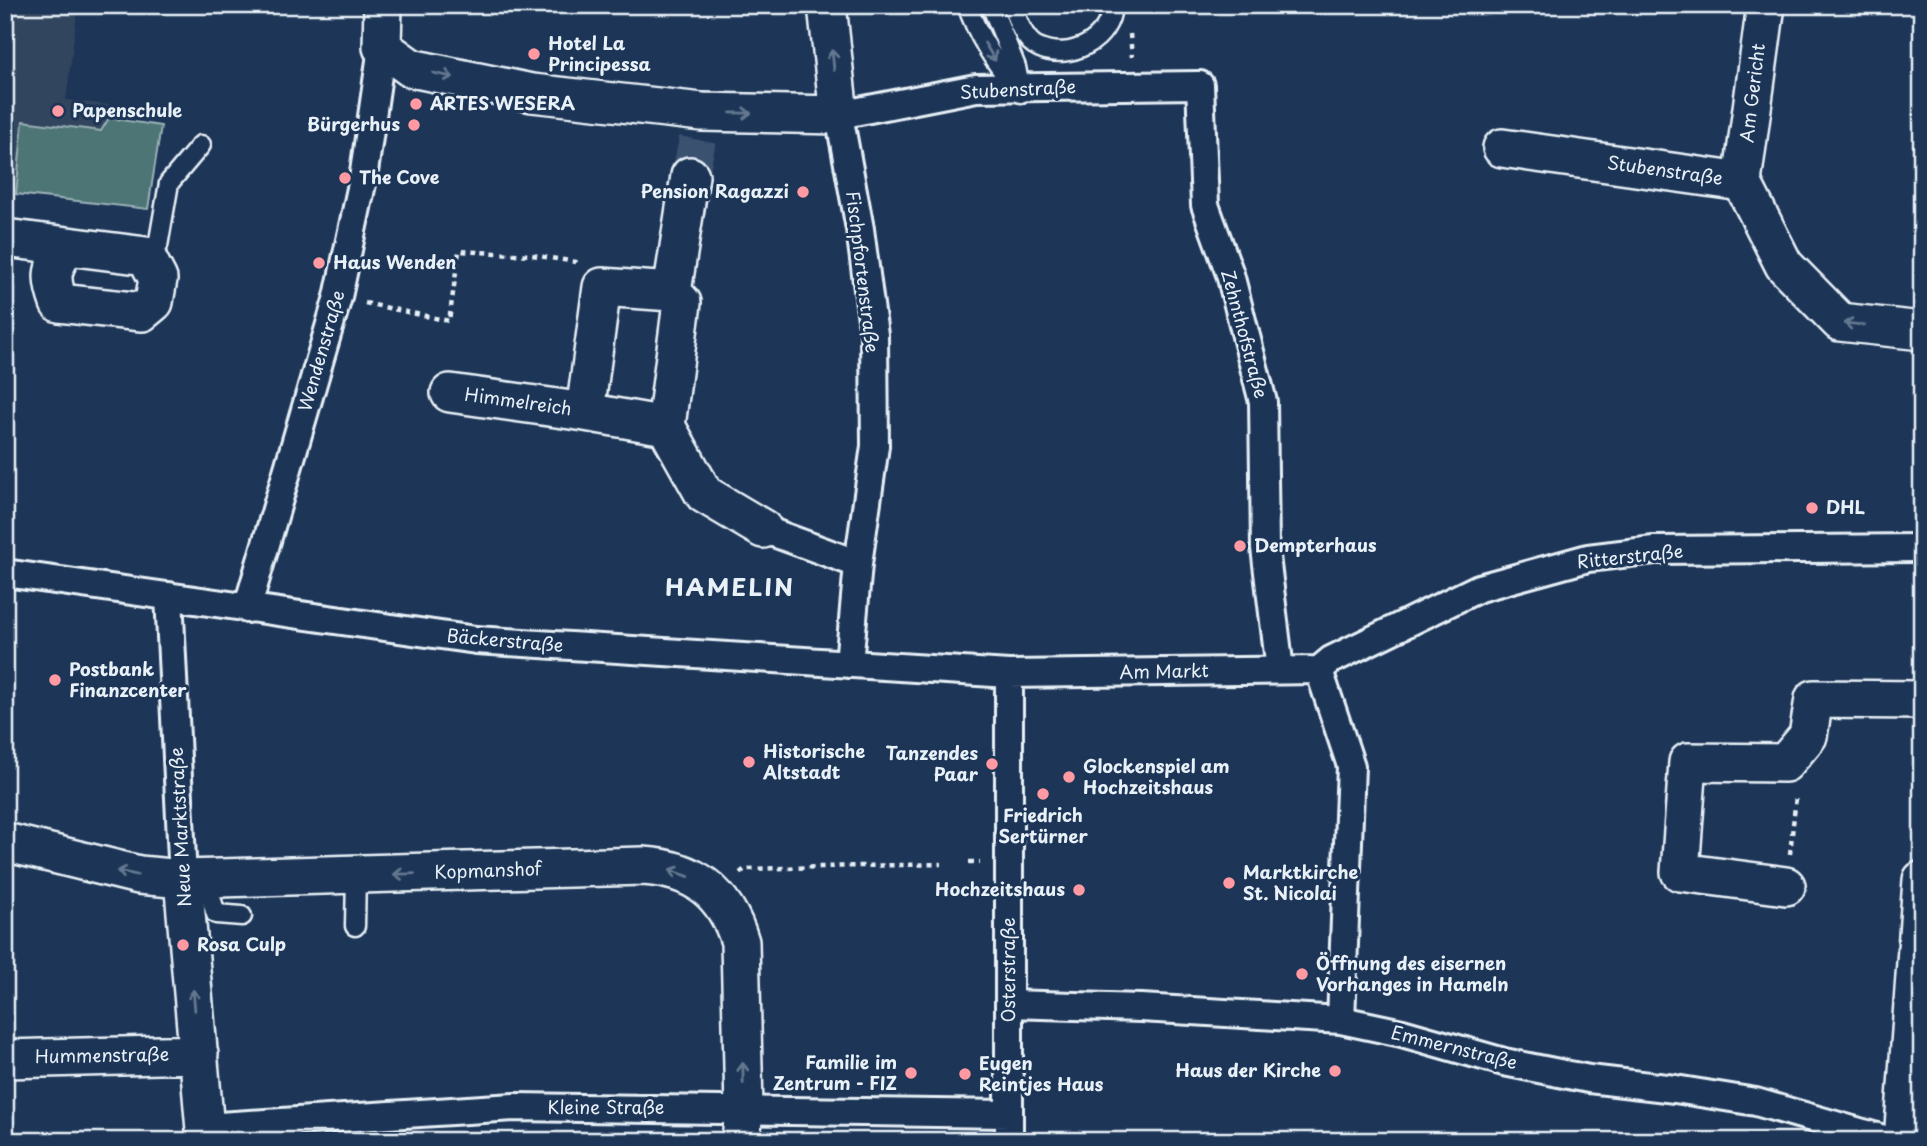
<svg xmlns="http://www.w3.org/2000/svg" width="1927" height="1146" viewBox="0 0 1927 1146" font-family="'Playpen Sans',sans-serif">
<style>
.built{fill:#33455e}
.green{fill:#4e7476;stroke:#9bb2b7;stroke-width:2}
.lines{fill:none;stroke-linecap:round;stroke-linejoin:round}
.minor-tunnel{stroke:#3b516f;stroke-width:37;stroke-dasharray:37 18;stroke-linecap:butt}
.service-casing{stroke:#e8f1f8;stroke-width:23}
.pedestrian-casing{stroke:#e8f1f8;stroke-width:32}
.minor-casing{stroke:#e8f1f8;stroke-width:42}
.path{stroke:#e8f1f8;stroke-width:4.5;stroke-dasharray:5 5;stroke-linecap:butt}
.service{stroke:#1d3557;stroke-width:18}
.pedestrian{stroke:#1d3557;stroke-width:26}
.minor{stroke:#1d3557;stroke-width:37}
.oneway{stroke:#64778f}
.poi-dot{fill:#ff9aa2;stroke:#1d3557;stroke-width:2.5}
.labels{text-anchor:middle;stroke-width:6;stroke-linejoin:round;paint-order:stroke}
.poi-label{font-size:18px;font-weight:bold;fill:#e8f1f8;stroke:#1d3557;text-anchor:start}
.street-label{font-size:18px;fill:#e8f1f8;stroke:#1d3557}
.district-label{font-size:24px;font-weight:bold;letter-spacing:2px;fill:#e8f1f8;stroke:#1d3557}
</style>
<rect width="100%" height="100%" fill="#1d3557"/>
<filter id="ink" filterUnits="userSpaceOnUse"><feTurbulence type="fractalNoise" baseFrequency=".0143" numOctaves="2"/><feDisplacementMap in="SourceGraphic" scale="14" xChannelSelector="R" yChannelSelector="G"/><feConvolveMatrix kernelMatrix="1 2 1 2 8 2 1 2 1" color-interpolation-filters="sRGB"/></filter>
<g filter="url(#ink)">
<path class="built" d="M5,5H78L66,100L111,105L109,118L161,126L148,209L5,192Z"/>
<path class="green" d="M109,118L161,126L148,209L16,194L23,121L101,131Z"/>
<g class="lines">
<path class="minor-tunnel" d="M690,176L701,123"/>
<defs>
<path id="service" d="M967,5C978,37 997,66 1019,91
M991,5L1016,67L1021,93
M1012,5C1017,19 1024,41 1038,47C1070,62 1111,40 1112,5
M146,256L158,246L169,183L201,145
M205,878L216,914L242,916
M355,926L356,875"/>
<path id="pedestrian" d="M763,529L858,564
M5,573L476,640L1009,674L1319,670
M169,596L183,879
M247,609L338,297L363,179L382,47
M849,664L858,564L875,446L874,335L860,229L839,115L976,88L1200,85L1205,205L1230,274L1263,402L1265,548L1280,670
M1319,670L1331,660L1479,588L1588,558L1654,550L1922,548
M1319,670L1351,766L1341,1020
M1009,1004L1141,1008L1341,1020L1402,1033L1504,1062L1589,1079L1675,1089L1756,1102L1891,1141
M204,1127L514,1107L1009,1114
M1009,1141V674"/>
<path id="minor" d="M383,5L382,47L411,68L532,93L702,112L839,115L827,5
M1502,148L1742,182
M1742,182L1784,265L1840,322L1922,331
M1742,182L1766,5
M5,238L146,256L158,279L154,302L142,312L59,303C49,276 51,268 68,246
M672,292L682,303L666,426L585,412L602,287L672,292L690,176
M450,393L585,412
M666,426L704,494L763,529
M5,842L139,875L183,879L643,866C694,869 725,892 740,942L744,1109L741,1141
M183,879L206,1141
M1786,886L1680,872L1688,762L1785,763L1808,736L1814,699L1922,700
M5,1059L199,1054
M1903,1141L1922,880"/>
</defs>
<use href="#service" class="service-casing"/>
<use href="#pedestrian" class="pedestrian-casing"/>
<use href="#minor" class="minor-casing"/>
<path class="path" d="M1130,34L1132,57
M365,303L449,321L459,251L532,255L576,262L578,265
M1790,854L1796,796
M969,862H980
M740,873L745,869L941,864"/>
<use href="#service" class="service"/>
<use href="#pedestrian" class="pedestrian"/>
<use href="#minor" class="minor"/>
</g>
<defs><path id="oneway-shaft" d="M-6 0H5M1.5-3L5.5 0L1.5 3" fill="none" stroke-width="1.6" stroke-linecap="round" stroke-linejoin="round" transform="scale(1.75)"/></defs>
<g class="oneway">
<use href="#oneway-shaft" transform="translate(990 52) rotate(59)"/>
<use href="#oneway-shaft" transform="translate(833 60) rotate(-96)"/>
<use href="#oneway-shaft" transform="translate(443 75) rotate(12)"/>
<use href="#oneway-shaft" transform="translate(741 113) rotate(1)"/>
<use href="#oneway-shaft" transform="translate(1854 324) rotate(-174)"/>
<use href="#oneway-shaft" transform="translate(127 873) rotate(-168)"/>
<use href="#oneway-shaft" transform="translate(679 873) rotate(-160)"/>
<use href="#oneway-shaft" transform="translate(404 874) rotate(178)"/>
<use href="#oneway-shaft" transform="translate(194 1000) rotate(-95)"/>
<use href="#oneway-shaft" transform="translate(743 1073) rotate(-91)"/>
</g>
</g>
<g class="poi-dot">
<circle cx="534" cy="54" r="7"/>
<circle cx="416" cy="104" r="7"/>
<circle cx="58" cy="111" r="7"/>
<circle cx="414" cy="125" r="7"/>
<circle cx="345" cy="178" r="7"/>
<circle cx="803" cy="192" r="7"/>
<circle cx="319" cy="263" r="7"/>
<circle cx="1812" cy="508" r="7"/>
<circle cx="1240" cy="546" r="7"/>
<circle cx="55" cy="680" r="7"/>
<circle cx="749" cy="762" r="7"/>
<circle cx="992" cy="764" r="7"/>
<circle cx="1069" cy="777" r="7"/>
<circle cx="1043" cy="794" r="7"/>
<circle cx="1229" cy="883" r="7"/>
<circle cx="1079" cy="890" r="7"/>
<circle cx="183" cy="945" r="7"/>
<circle cx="1302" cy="974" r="7"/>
<circle cx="1335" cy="1071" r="7"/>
<circle cx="911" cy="1073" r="7"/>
<circle cx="965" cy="1074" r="7"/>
</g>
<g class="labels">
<g class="poi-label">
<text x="548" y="50">Hotel La<tspan x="548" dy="21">Principessa</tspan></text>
<text x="430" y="110">ARTES WESERA</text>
<text x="72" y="117">Papenschule</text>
<text x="400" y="131" text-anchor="end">Bürgerhus</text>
<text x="359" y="184">The Cove</text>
<text x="789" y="198" text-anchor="end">Pension Ragazzi</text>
<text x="333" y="269">Haus Wenden</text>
<text x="1826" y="514">DHL</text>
<text x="1254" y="552">Dempterhaus</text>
<text x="69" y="676">Postbank<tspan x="69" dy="21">Finanzcenter</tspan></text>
<text x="763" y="758">Historische<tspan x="763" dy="21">Altstadt</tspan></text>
<text x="978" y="760" text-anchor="end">Tanzendes<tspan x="978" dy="21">Paar</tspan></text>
<text x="1083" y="773">Glockenspiel am<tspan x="1083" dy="21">Hochzeitshaus</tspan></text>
<text x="1043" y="822" text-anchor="middle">Friedrich<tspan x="1043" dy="21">Sertürner</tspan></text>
<text x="1243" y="879">Marktkirche<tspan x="1243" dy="21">St. Nicolai</tspan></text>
<text x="1065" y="896" text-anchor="end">Hochzeitshaus</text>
<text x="197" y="951">Rosa Culp</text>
<text x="1316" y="970">Öffnung des eisernen<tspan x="1316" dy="21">Vorhanges in Hameln</tspan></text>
<text x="897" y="1069" text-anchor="end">Familie im<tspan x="897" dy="21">Zentrum - FIZ</tspan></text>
<text x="979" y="1070">Eugen<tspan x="979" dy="21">Reintjes Haus</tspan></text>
<text x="1321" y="1077" text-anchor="end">Haus der Kirche</text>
</g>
<g class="street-label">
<text transform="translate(1018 90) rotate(-3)" y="6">Stubenstraße</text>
<text transform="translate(1753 93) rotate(-83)" y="6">Am Gericht</text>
<text transform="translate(1665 171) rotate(8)" y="6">Stubenstraße</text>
<text transform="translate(862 272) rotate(83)" y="6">Fischpfortenstraße</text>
<text transform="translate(1244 334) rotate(75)" y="6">Zehnthofstraße</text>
<text transform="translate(322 351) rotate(-74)" y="6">Wendenstraße</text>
<text transform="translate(518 402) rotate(8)" y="6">Himmelreich</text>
<text transform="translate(1630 557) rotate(-6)" y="6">Ritterstraße</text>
<text transform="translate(505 641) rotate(5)" y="6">Bäckerstraße</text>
<text transform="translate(1164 672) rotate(-1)" y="6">Am Markt</text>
<text transform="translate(181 827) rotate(-93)" y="6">Neue Marktstraße</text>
<text transform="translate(488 871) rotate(-2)" y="6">Kopmanshof</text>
<text transform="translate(1009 970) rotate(-90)" y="6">Osterstraße</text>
<text transform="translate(1454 1048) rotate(14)" y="6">Emmernstraße</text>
<text transform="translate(102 1056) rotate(-1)" y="6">Hummenstraße</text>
<text x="606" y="1114">Kleine Straße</text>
</g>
<g class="district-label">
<text x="730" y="596">HAMELIN</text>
</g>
</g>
<rect width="1927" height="1146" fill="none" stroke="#1d3557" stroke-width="28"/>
<rect x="14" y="14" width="1899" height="1118" fill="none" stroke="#e8f1f8" stroke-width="2.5" filter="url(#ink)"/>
</svg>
